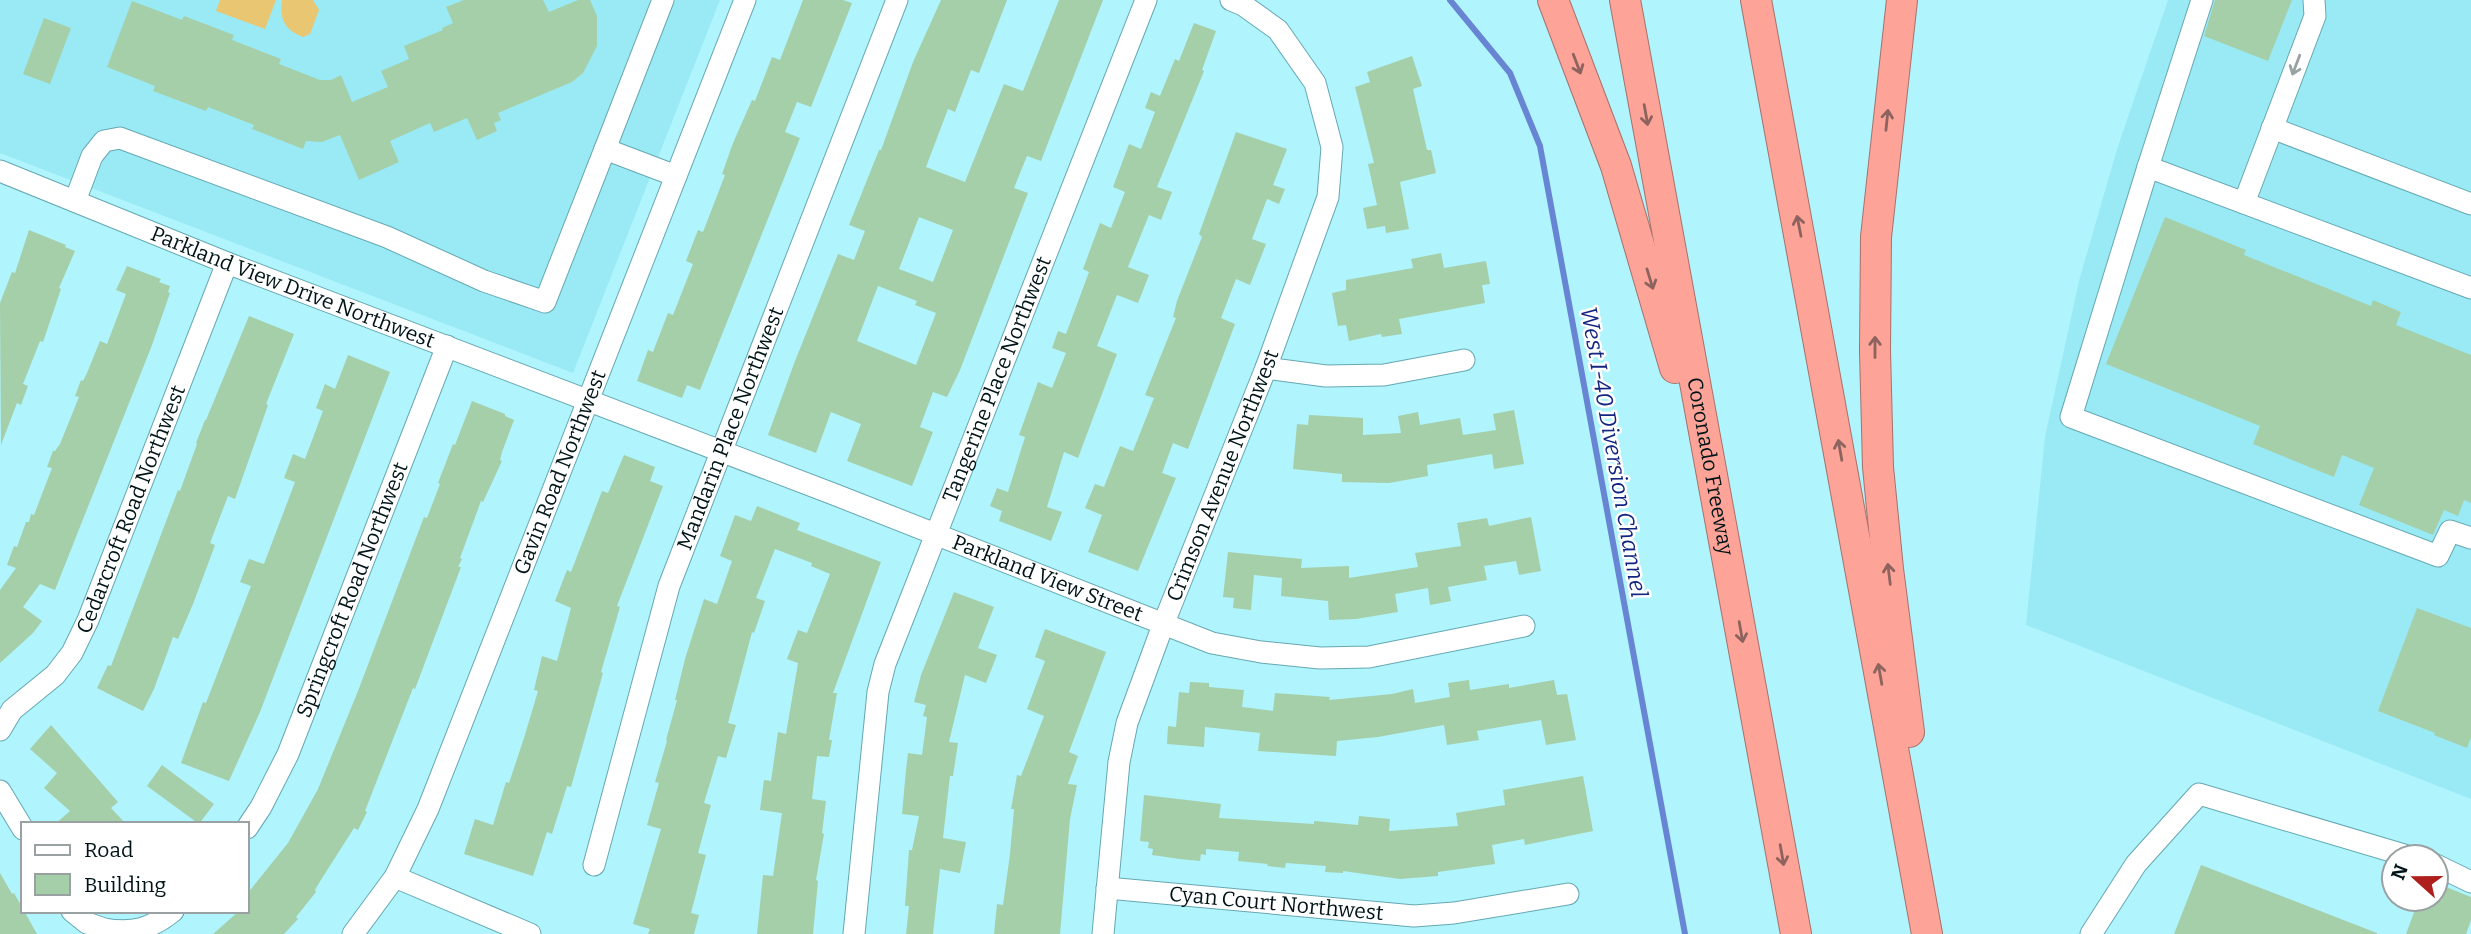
<svg xmlns="http://www.w3.org/2000/svg" width="2471" height="934" viewBox="0 0 2471 934" font-family="Bitter,serif">
<style>
.built{fill:#9aeaf5}
.green{fill:#e8c672}
.lines{fill:none;stroke-linecap:round;stroke-linejoin:round}
.stream{stroke:#6885d4;stroke-width:6}
.building{fill:#a5cfa9;fill-rule:evenodd}
.minor-casing{stroke:#65a8b2;stroke-width:23}
.highway-casing{stroke:#a5716b;stroke-width:32}
.minor{stroke:#fff;stroke-width:21}
.highway{stroke:#fea397;stroke-width:30}
.oneway{stroke:#8c635e}
.oneway2{stroke:#99a1a3}
.labels{text-anchor:middle;stroke-width:5;stroke-linejoin:round;paint-order:stroke}
.street-label{font-size:21px;fill:#001418;stroke:#fff}
.water-label{font-size:23px;font-style:italic;fill:#142581;stroke:#fff}
</style>
<rect width="100%" height="100%" fill="#b0f4fe"/>
<path class="built" d="M0,0H720L573,373L0,153Z
M2168,0H2471V799L2026,625L2045,437L2079,281L2117,149Z"/>
<path class="green" d="M220,0H276L265,29L216,11Z
M282,0H313L319,10L310,34L303,37C285,30 279,19 282,0Z"/>
<g class="lines">
<path class="stream" d="M1450,0L1510,73L1540,146L1685,934"/>
</g>
<path class="building" d="M464,0H543L549,12L578,0H590L597,16V46L583,73L572,82L498,113L501,120L494,123L497,131L477,140L467,118L434,132L430,123L390,141L399,162L359,180L340,135L322,142L306,141L303,149L252,129L254,125L208,107L206,111L153,91L155,86L107,67L132,1L182,20L184,16L234,35L232,40L281,59L279,64L320,80H331L341,75L352,102L388,87L381,71L409,59L404,46L443,30L442,28L453,23L446,7Z
M803,0H843L852,3L811,107L797,102L785,132L800,138L700,390L687,385L682,398L637,381L648,350L653,352L668,313L673,315L693,264L686,261L698,230L703,232L725,175L722,174L733,143L752,100L755,101L772,57L780,60Z
M941,0H1007L979,73L971,70L955,112L948,109L926,167L965,182L1004,84L1023,91L1059,0H1103L1041,161L1027,156L1014,188L1028,193L960,370L947,397L933,392L920,427L933,432L912,486L847,461L861,424L831,412L816,453L768,435L795,361L838,254L854,260L865,231L849,225L879,150H881L913,62ZM919,217L953,230L933,282L899,269ZM878,286L917,301L915,305L936,313L916,365L857,341Z
M2215,0H2292L2268,61L2204,36Z
M44,18L71,28L50,84L23,74Z
M1194,23L1216,31L1202,70L1204,71L1157,187L1172,192L1161,220L1149,215L1128,267L1149,275L1138,303L1117,295L1097,346L1117,354L1078,458L1064,452L1047,507L1062,512L1051,541L999,521L1002,511L990,506L997,488L1008,492L1025,437L1019,435L1038,382L1052,388L1066,353L1052,348L1058,331L1066,334L1089,272L1083,269L1100,223L1111,228L1125,192L1113,187L1129,144L1141,149L1155,112L1145,108L1151,92L1160,96L1175,59L1179,61Z
M1412,56L1422,86L1413,89L1427,150H1431L1436,173L1400,182L1409,229L1386,233L1385,226L1367,229L1363,208L1377,205L1368,164L1374,163L1355,87L1370,82L1367,72Z
M1236,132L1287,149L1273,185L1285,189L1279,204L1267,199L1252,239L1266,244L1250,285L1236,279L1221,318L1235,324L1188,449L1173,443L1162,473L1176,478L1138,571L1088,552L1102,515L1085,508L1095,484L1104,487L1120,446L1133,451L1154,398L1145,395L1176,318L1173,317L1177,301L1202,237L1199,234Z
M2165,217L2246,250L2244,255L2371,306L2373,300L2401,312L2396,325L2471,355V503L2464,500L2458,516L2444,510L2433,535L2359,505L2374,468L2342,455L2334,477L2253,444L2260,426L2106,364Z
M29,230L66,245L65,247L75,251L59,288L61,289L43,342L40,341L23,384L28,386L21,405L17,403L1,445L0,303L12,272L15,273Z
M1441,253L1444,268L1486,261L1490,284L1482,285L1485,303L1399,319L1402,334L1382,337L1381,334L1349,341L1346,325L1338,326L1332,293L1346,290V280L1413,268L1411,259Z
M127,266L161,279L159,282L170,286L168,292L170,293L152,345L55,590L40,584L23,607L42,621L33,633L0,663V590L16,568L7,565L14,546L17,547L26,522H29L31,514L34,515L52,468L47,467L53,451H55L60,444L79,397L75,396L81,380L83,381L87,373L100,341L107,344L126,294L116,290Z
M249,316L294,334L266,404L268,405L235,499L228,496L210,543L215,545L193,604L178,639L173,637L154,689L143,711L97,688L108,665L111,666L178,490L180,491L197,444L196,443L205,420H206Z
M348,355L390,372L260,712L229,781L181,763L203,702L206,703L251,586L240,582L249,559L264,564L295,482L284,478L293,454L305,459L323,411L316,408L325,384L335,389Z
M472,401L505,414V416L514,420L502,452L500,460L502,461L483,502L481,501L460,558L462,559L458,567H461L415,689L413,688L365,811L367,812L358,830L354,828L319,883L315,890L316,892L296,917L298,919L284,934H213L239,911H247V894L288,843L318,789L358,691L424,517L427,518L440,484L438,483L453,444L455,445Z
M1514,410L1524,464L1494,469L1492,454L1427,465L1428,476L1389,483L1342,482V474L1293,469L1297,424L1308,425L1309,415L1363,418V435L1401,433L1398,416L1418,412L1420,425L1460,418L1463,435L1496,430L1493,414Z
M624,455L655,467L650,481L663,486L617,606L620,607L601,672L603,673L571,787L567,786L552,834L547,832L533,876L464,854L475,819L493,825L506,782L509,783L524,738L538,691L534,690L542,656L557,661L571,608L555,601L567,570L571,572L602,491L608,493Z
M757,506L800,523L797,530L881,562L833,693H837L829,740H832L829,757L817,756L812,799L826,801L822,833L824,834L816,880L818,881L813,934H757L763,875L773,876L782,813L760,810L764,780L771,781L778,732L786,734L798,663L787,659L798,630L807,633L830,574L811,566L812,563L775,549L756,598L765,601L754,633L752,632L728,723L736,725L726,758L718,756L704,803L711,805L698,853L706,855L691,913L699,915L694,934H648L650,929L633,924L661,829L647,825L659,783L655,782L667,741L666,740L677,700H675L685,659L704,599L717,604L732,561L720,556L735,515L751,521Z
M1531,517L1541,571L1519,575L1516,561L1484,566L1487,580L1448,587L1451,601L1430,605L1428,588L1395,594L1398,612L1356,619L1329,620L1328,601L1281,596L1282,578L1254,575L1251,610L1233,608L1234,598L1223,597L1228,552L1302,559L1301,568L1349,566V578L1418,567L1415,553L1461,546L1457,523L1487,518L1489,526Z
M954,592L994,607L978,648L997,655L986,683L965,675L949,742L958,743L953,776H950L943,838L966,842L960,873L940,869L933,934H906L909,906H905L909,850H912L919,816L902,814L906,770L908,753L922,755L927,717L923,716L926,705L914,702L921,675Z
M2417,608L2471,628V737L2467,748L2434,735L2435,733L2378,711Z
M1045,629L1106,652L1069,752L1078,756L1068,784L1077,785L1070,819L1060,934H994L997,904L1003,905L1010,854L1014,809H1011L1017,775L1021,776L1044,716L1027,709L1045,661L1035,657Z
M1469,680L1470,690L1509,684V688L1554,680L1557,695L1567,694L1576,740L1546,745L1541,720L1477,731L1479,740L1447,745L1444,725L1378,737L1337,741L1336,756L1258,751L1260,733L1205,727L1204,747L1167,744L1168,726L1176,727L1179,692L1189,693L1190,682L1209,683V687L1244,690L1242,707L1273,711L1275,693L1330,697L1329,700L1392,694L1413,689L1415,703L1450,697L1448,683Z
M51,725L118,802L111,808L126,824H55L70,811L44,788L57,773L30,749Z
M162,765L214,804L199,824L147,786Z
M1583,776L1593,831L1525,845L1524,839L1492,845L1495,864L1438,872V876L1400,879L1343,871V873L1325,872L1326,866L1286,863L1285,868L1267,866L1268,864L1238,861L1239,852L1206,849V855L1201,854L1200,861L1180,859L1152,855L1153,849L1148,848L1149,842L1140,841L1144,795L1221,804L1219,818L1314,824V821L1358,825L1359,816L1390,819L1389,831L1458,826L1456,813L1505,805L1503,790Z
M2201,865L2377,933V934H2174Z
M0,873L12,894L14,893L37,934H0Z
M2436,883L2471,897V920L2466,934H2406L2419,899H2436Z"/>
<g class="lines">
<defs>
<g id="minor">
<path d="M2272,128L2471,204"/>
<path d="M605,149L663,0"/>
<path d="M2148,167L2202,0"/>
<path id="s1" d="M0,171L227,263L836,495L1212,643L1261,652L1320,658L1369,657L1524,626"/>
<path d="M75,201L92,156L104,141L120,138L387,237L484,281L545,302L605,149L676,176"/>
<path d="M2244,203L2315,16L2314,0"/>
<path d="M2471,288L2148,167L2071,417L2438,556L2450,531L2471,538"/>
<path d="M1266,368L1326,376L1384,375L1464,360"/>
<path id="s2" d="M0,730L12,710L55,675L72,653L88,620L227,263"/>
<path d="M0,791L23,829"/>
<path id="s3" d="M247,828L261,807L288,754L447,346"/>
<path id="s4" d="M594,865L669,586L897,0"/>
<path d="M2436,865L2471,882"/>
<path d="M395,877L530,934"/>
<path id="s5" d="M1107,888L1414,916L1454,913L1568,894"/>
<path d="M72,911L87,923L104,929L103,934"/>
<path d="M104,929C133,934 151,929 173,911"/>
<path id="s6" d="M353,934L395,877L428,809L745,0"/>
<path id="s7" d="M854,934L878,692L885,664L1146,0"/>
<path id="s8" d="M1103,934L1119,762L1127,723L1163,625L1266,368L1328,197L1332,147L1315,83L1278,30L1243,5L1231,0"/>
<path d="M2091,934L2136,864L2199,794L2411,857"/>
</g>
<g id="highway">
<path d="M1553,0L1616,166L1675,368"/>
<path id="s9" d="M1625,0L1796,934"/>
<path d="M1756,0L1927,934"/>
<path d="M1902,0L1876,237L1875,351L1878,467L1888,569L1909,732"/>
</g>
</defs>
<use href="#minor" class="minor-casing"/>
<use href="#highway" class="highway-casing"/>
<use href="#minor" class="minor"/>
<use href="#highway" class="highway"/>
</g>
<defs><path id="oneway-shaft" d="M-6 0H5M1.5-3L5.5 0L1.5 3" fill="none" stroke-width="1.6" stroke-linecap="round" stroke-linejoin="round" transform="scale(1.75)"/></defs>
<g class="oneway">
<use href="#oneway-shaft" transform="translate(1577 64) rotate(69)"/>
<use href="#oneway-shaft" transform="translate(1646 115) rotate(80)"/>
<use href="#oneway-shaft" transform="translate(1887 120) rotate(-84)"/>
<use href="#oneway-shaft" transform="translate(1799 226) rotate(-101)"/>
<use href="#oneway-shaft" transform="translate(1650 279) rotate(73)"/>
<use href="#oneway-shaft" transform="translate(1875 347) rotate(-90)"/>
<use href="#oneway-shaft" transform="translate(1840 450) rotate(-100)"/>
<use href="#oneway-shaft" transform="translate(1889 574) rotate(-97)"/>
<use href="#oneway-shaft" transform="translate(1741 632) rotate(80)"/>
<use href="#oneway-shaft" transform="translate(1880 674) rotate(-100)"/>
<use href="#oneway-shaft" transform="translate(1782 855) rotate(80)"/>
</g>
<use class="oneway2" href="#oneway-shaft" transform="translate(2296 65) rotate(111)"/>
<g class="labels">
<g class="street-label">
<text dy="7" stroke="none"><textPath href="#s1" startOffset="315">Parkland View Drive Northwest</textPath></text>
<text dy="7" stroke="none"><textPath href="#s7" startOffset="578">Tangerine Place Northwest</textPath></text>
<text dy="7" stroke="none"><textPath href="#s4" startOffset="458">Mandarin Place Northwest</textPath></text>
<text dy="7" stroke="none"><textPath href="#s9" startOffset="474">Coronado Freeway</textPath></text>
<text dy="7" stroke="none"><textPath href="#s6" startOffset="508">Gavin Road Northwest</textPath></text>
<text dy="7" stroke="none"><textPath href="#s8" startOffset="478">Crimson Avenue Northwest</textPath></text>
<text dy="7" stroke="none"><textPath href="#s2" startOffset="262">Cedarcroft Road Northwest</textPath></text>
<text dy="7" stroke="none"><textPath href="#s1" startOffset="1124">Parkland View Street</textPath></text>
<text dy="7" stroke="none"><textPath href="#s3" startOffset="261">Springcroft Road Northwest</textPath></text>
<text dy="7" stroke="none"><textPath href="#s5" startOffset="170">Cyan Court Northwest</textPath></text>
</g>
<g class="water-label">
<text transform="translate(1614 452) rotate(80)" y="8">West I-40 Diversion Channel</text>
</g>
</g>
<rect x="21" y="822" width="228" height="91" fill="#ffffff" stroke="#99a1a3" stroke-width="2"/>
<rect x="35" y="845" width="35" height="10" fill="#ffffff" stroke="#99a1a3" stroke-width="2"/>
<text x="84" y="857" font-size="21" fill="#001418">Road</text>
<rect x="35" y="874" width="35" height="21" fill="#a5cfa9" stroke="#99a1a3" stroke-width="2"/>
<text x="84" y="892" font-size="21" fill="#001418">Building</text>
<g transform="translate(2415 878) rotate(291)"><circle r="33" fill="#ffffff" stroke="#99a1a3" stroke-width="2"/>
<path d="M0-5L12 26L0 18L-12 26Z" fill="#af1f1d"/>
<text y="-10" font-size="19" font-weight="bold" text-anchor="middle" fill="#001418">N</text>
</g>
</svg>
